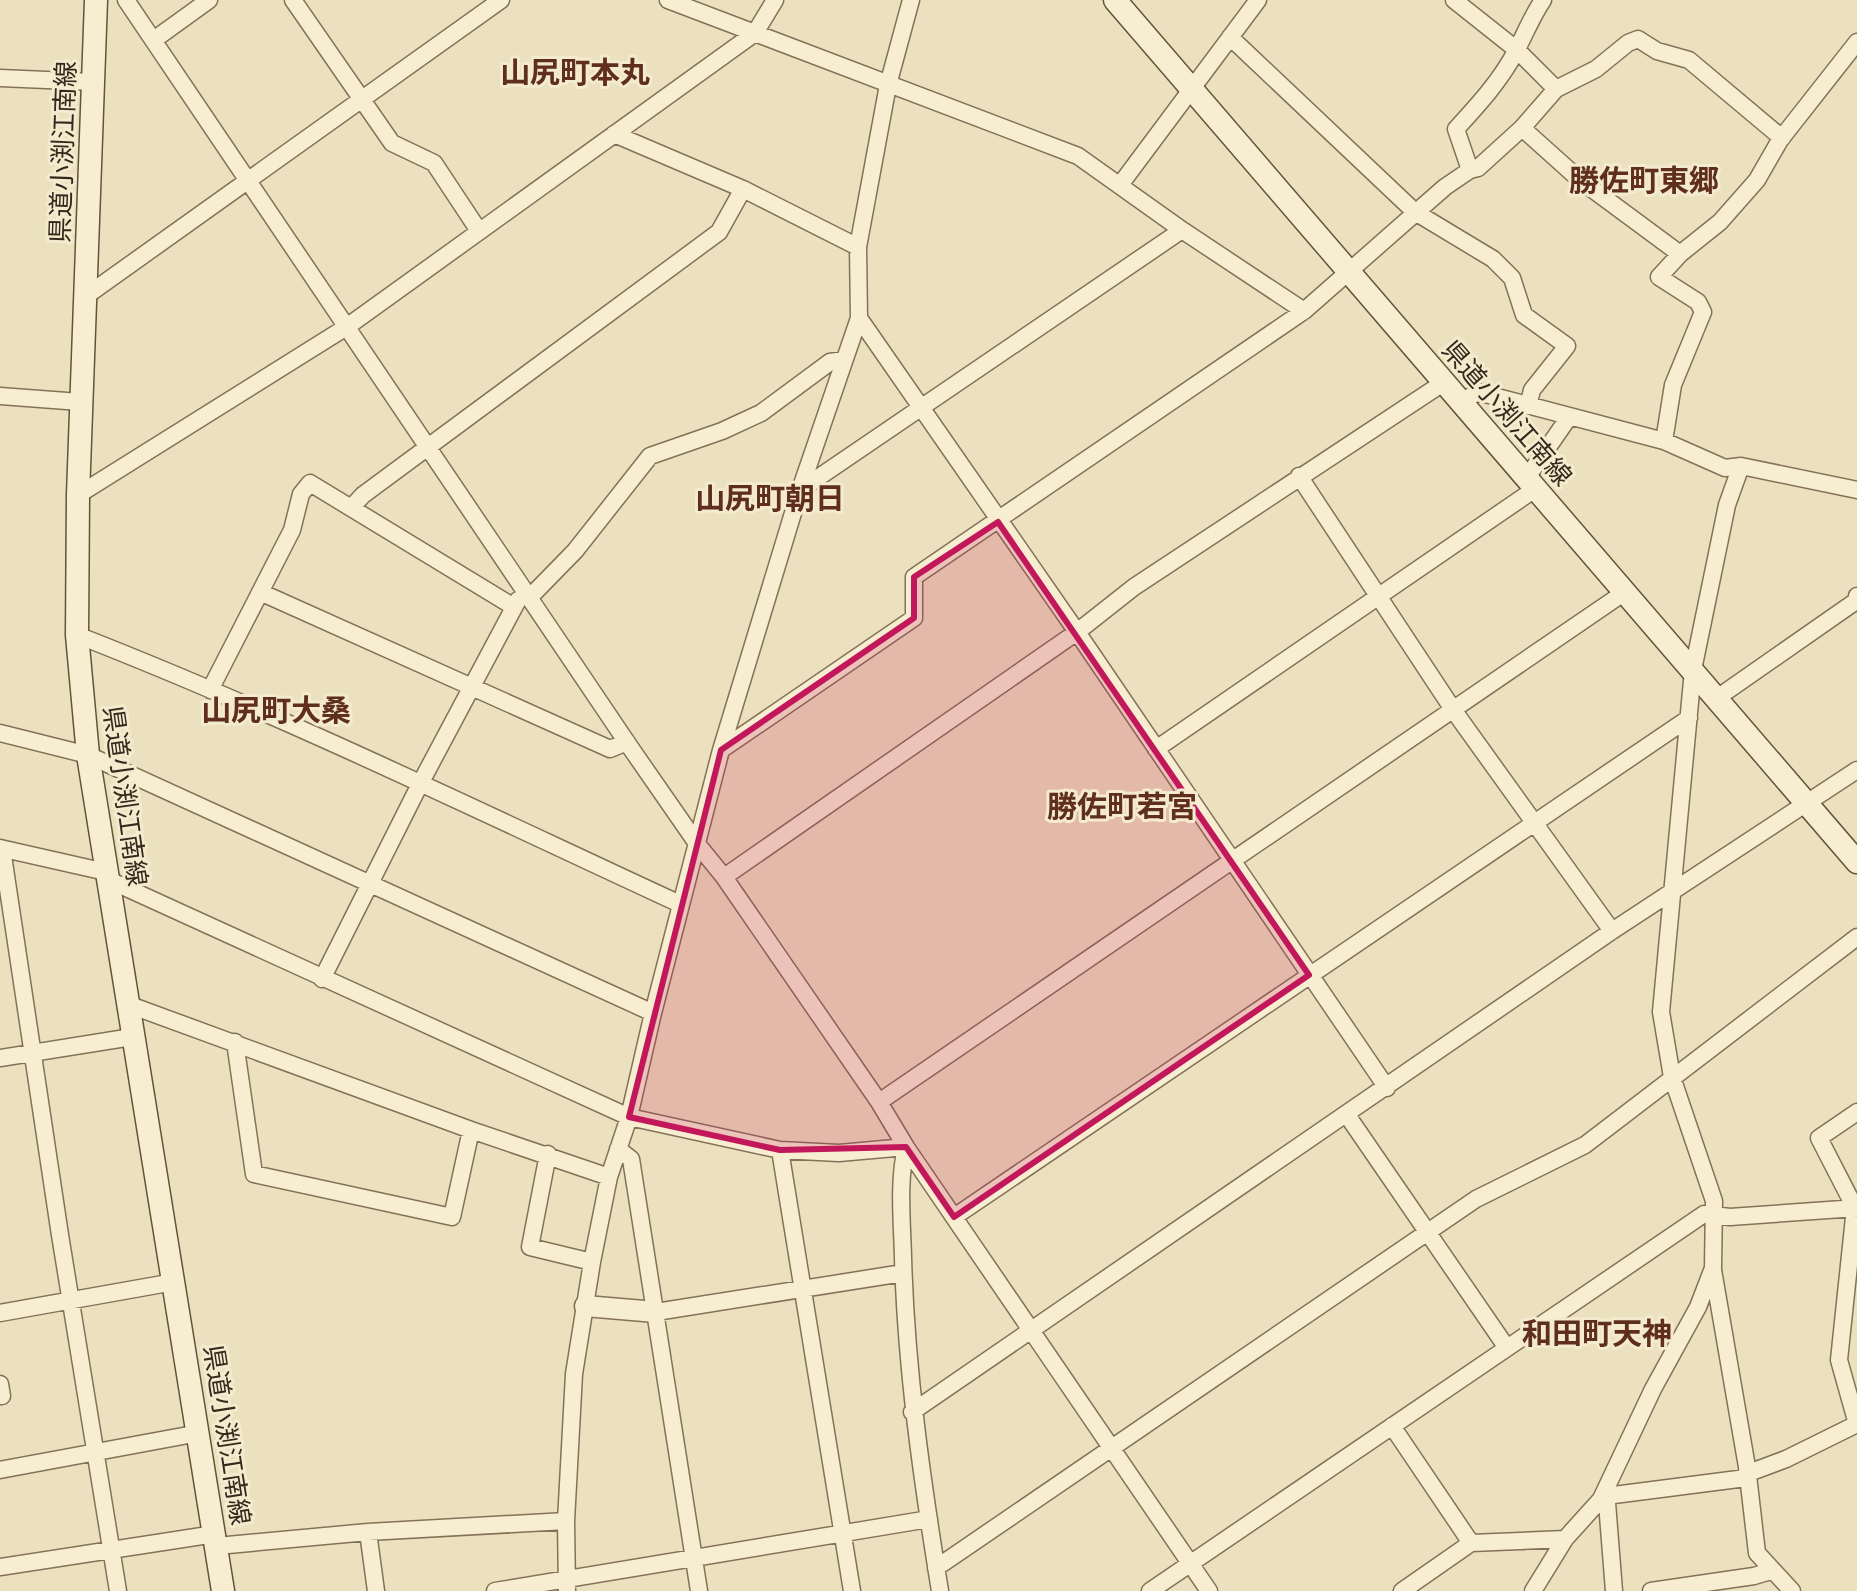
<svg xmlns="http://www.w3.org/2000/svg" width="1857" height="1591" viewBox="0 0 1857 1591" font-family="'Source Serif 4','Noto Sans JP',serif">
<style>
.lines{fill:none;stroke-linecap:round;stroke-linejoin:round}
.minor-casing{stroke:#847158;stroke-width:19}
.tertiary-casing{stroke:#847158;stroke-width:23}
.secondary-casing{stroke:#65523b;stroke-width:25}
.minor{stroke:#f7eed1;stroke-width:16}
.tertiary{stroke:#f7eed1;stroke-width:20}
.secondary{stroke:#f7eed1;stroke-width:22}
.marked{fill:#c2185b;fill-opacity:0.2;stroke:#c2185b;stroke-width:6;stroke-linejoin:round}
.labels{text-anchor:middle;stroke-width:6;stroke-linejoin:round;paint-order:stroke}
.street-label{font-size:26px;fill:#34291c;stroke:#f4ebce}
.quarter-label{font-size:30px;font-weight:bold;fill:#5f2e1d;stroke:#f4ebce}
</style>
<rect width="100%" height="100%" fill="#ece1be"/>
<g class="lines">
<defs>
<path id="minor" d="M126,0L630,747L698,845L724,877L879,1102L906,1147L1209,1591
M293,0L392,143L434,163L479,231
M668,0L1078,156L1182,230L1304,311
M1454,0L1517,50L1556,89
M1230,37L1415,212L1493,259L1512,278L1524,315L1567,346L1532,390L1528,406
M155,39L209,0
M0,78L93,82
M1522,128L1580,180L1680,254
M614,134L743,189L858,247
M1470,170L1456,129C1478,105 1502,79 1517,49C1526,32 1532,16 1543,0
M1120,185L1258,0
M86,296L501,0
M859,318L1077,632L1387,1088
M0,396L80,402
M1459,403L1478,392L1664,441L1725,468L1741,466L1857,490
M1664,441L1673,385L1703,312L1698,302L1659,277L1680,254L1720,222L1757,180L1780,140L1857,42
M1299,476L1454,711L1612,931
M1526,479L1569,417
M800,490L1182,230
M78,495L348,326L755,33L775,0
M352,507L363,495L719,232L743,189
M260,592L610,749L627,742
M530,597L575,551L650,456L722,431L761,413L830,362L844,360
M77,635C282,715 481,812 680,904
M210,690L292,530L301,494L310,483L514,607
M1717,698L1856,601L1857,596
M0,733L88,755L653,1013
M1156,749L1535,489
M721,750L914,618V577L1304,311L1445,187L1470,170L1478,168L1522,128L1556,89L1596,69L1628,43L1638,39L1657,51L1689,60L1782,138
M0,848L106,872
M2,849L60,1235L118,1591
M724,877L1077,632L1134,587L1443,383
M109,880L629,1117L780,1150L839,1153L906,1147
M322,979L420,784L518,600
M127,1004L471,1130L609,1177
M235,1042L254,1174L452,1217L471,1130
M0,1058L132,1037
M879,1102L1625,592
M1347,1115L1507,1348
M906,1147C898,1183 902,1220 903,1257C906,1369 922,1480 940,1591
M618,1149L631,1159L699,1591
M780,1150L852,1591
M548,1154L530,1247L592,1262
M954,1217L1689,718
M1713,1270L1747,1467L1757,1553L1792,1591
M656,1312L903,1273
M0,1313L174,1282
M0,1384L2,1396H0
M912,1412L1612,931L1857,770
M1392,1426L1471,1543
M0,1470L199,1433
M1746,1474L1786,1459L1857,1424L1839,1360L1855,1208L1819,1138L1857,1112
M1606,1490L1614,1591
M1606,1496L1746,1478
M368,1532L376,1591
M217,1546L368,1532L566,1521
M0,1567L215,1534
M936,1568L1476,1199L1585,1145L1857,937
M495,1591L929,1519
M567,1591L566,1521L574,1374L592,1262L609,1177L629,1117L653,1013L721,750L800,490L859,318L858,247L888,85L911,0
M1150,1591L1704,1214L1730,1217L1857,1208
M1402,1591L1471,1543L1565,1539
M1533,1591L1565,1539L1601,1499L1653,1389L1698,1307L1713,1268L1714,1201L1672,1077L1661,1012L1693,670L1727,505L1741,466
M1651,1591L1754,1576L1771,1571"/>
<path id="tertiary" d="M585,1306L656,1312"/>
<path id="secondary" d="M96,0L78,495L77,635L88,755L223,1591
M1115,0L1857,862"/>
</defs>
<use href="#minor" class="minor-casing"/>
<use href="#tertiary" class="tertiary-casing"/>
<use href="#secondary" class="secondary-casing"/>
<use href="#minor" class="minor"/>
<use href="#tertiary" class="tertiary"/>
<use href="#secondary" class="secondary"/>
</g>
<path class="marked" d="M998,522L1309,975L954,1217L906,1147L780,1150L629,1117L721,750L914,618V577Z"/>
<g class="labels">
<g class="street-label">
<text transform="translate(63 152) rotate(-88)" y="9">県道小渕江南線</text>
<text transform="translate(1507 413) rotate(49)" y="9">県道小渕江南線</text>
<text transform="translate(125 796) rotate(82)" y="9">県道小渕江南線</text>
<text transform="translate(227 1435) rotate(81)" y="9">県道小渕江南線</text>
</g>
<g class="quarter-label">
<text x="575" y="83">山尻町本丸</text>
<text x="1644" y="191">勝佐町東郷</text>
<text x="770" y="509">山尻町朝日</text>
<text x="276" y="721">山尻町大桑</text>
<text x="1122" y="817">勝佐町若宮</text>
<text x="1597" y="1344">和田町天神</text>
</g>
</g>
</svg>
